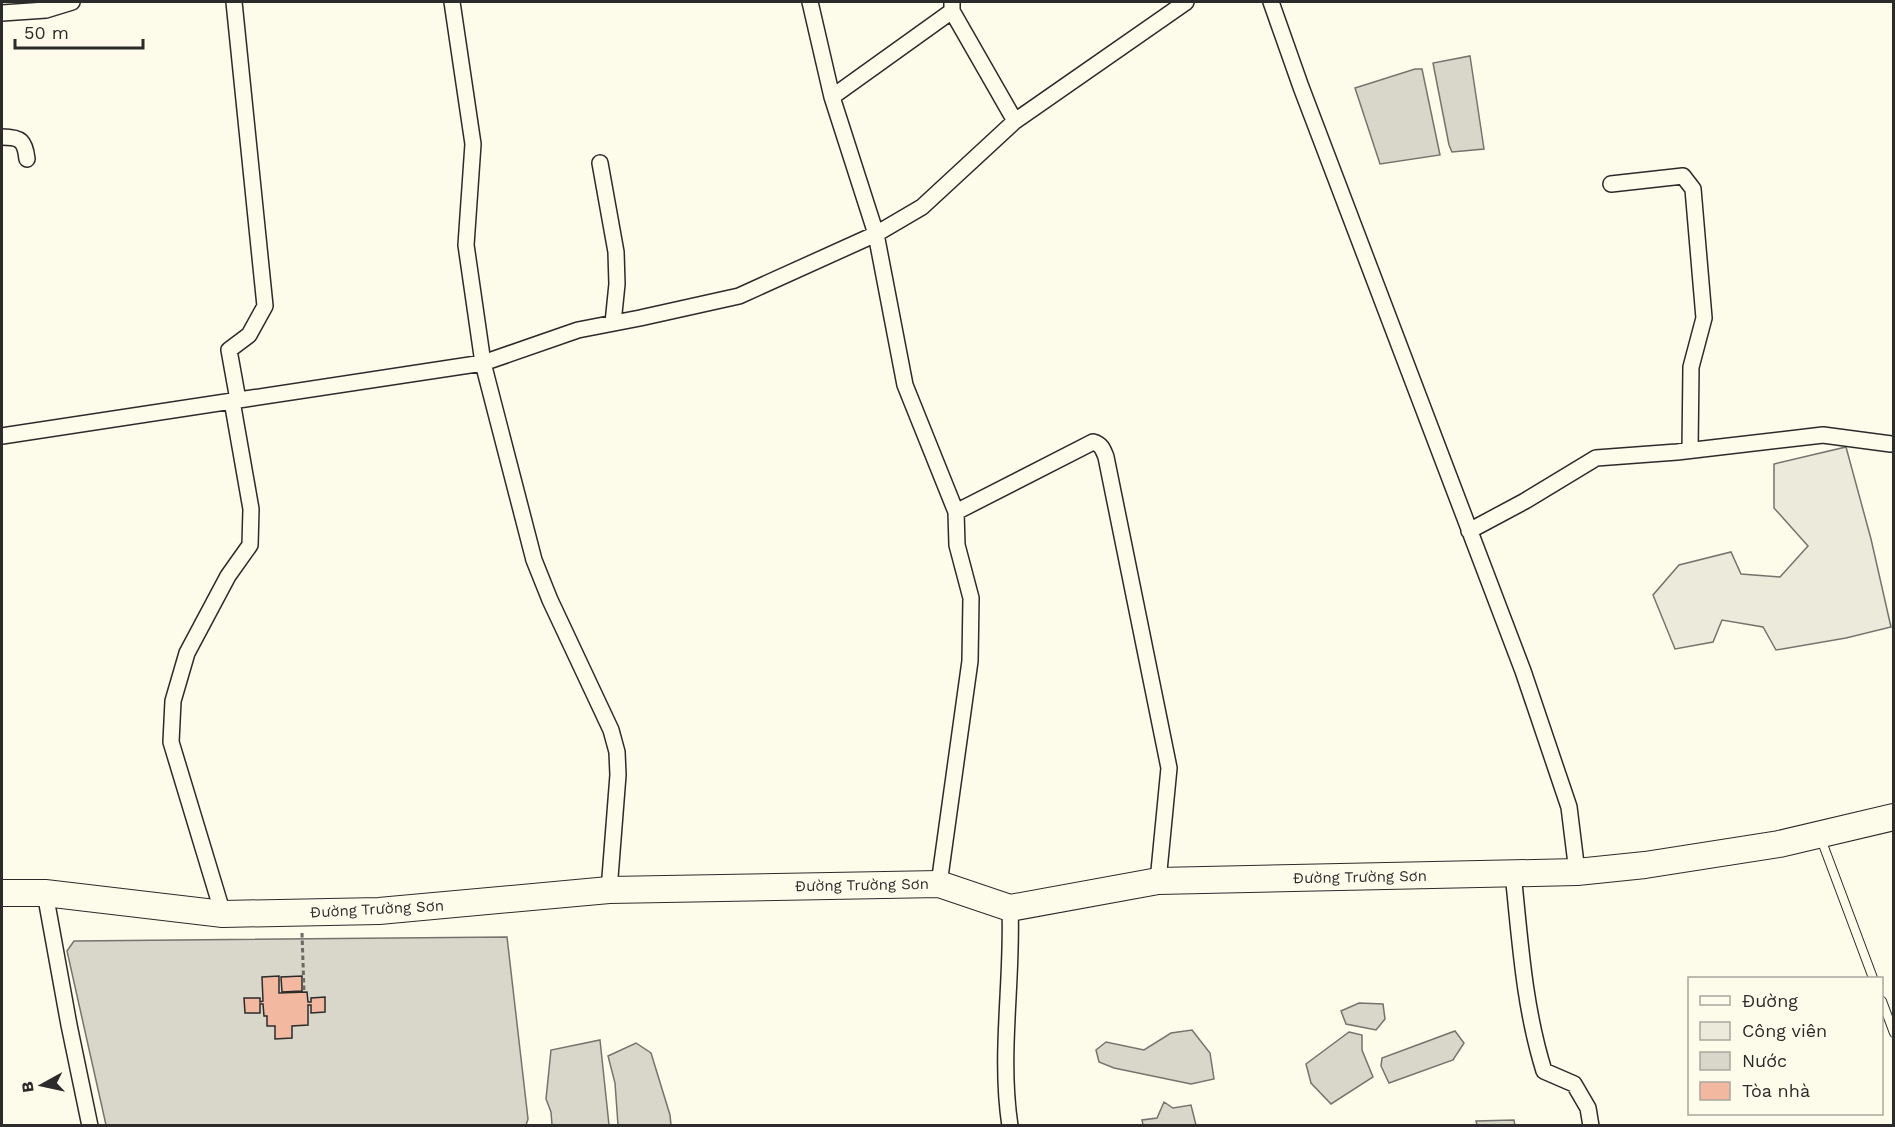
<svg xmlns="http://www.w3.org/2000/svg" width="1895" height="1127" viewBox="0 0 1895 1127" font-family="'Work Sans',sans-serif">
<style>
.green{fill:#ecebdb;stroke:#74746e;stroke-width:1.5}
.water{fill:#d8d7c9;stroke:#74746e;stroke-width:1.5}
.building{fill:#f2b8a0;stroke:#2b2b2b;stroke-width:1.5}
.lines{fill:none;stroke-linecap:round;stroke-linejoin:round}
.service-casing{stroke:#2b2b2b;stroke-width:10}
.minor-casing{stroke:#2b2b2b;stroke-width:18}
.trunk-casing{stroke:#2b2b2b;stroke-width:28}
.path{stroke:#6a6964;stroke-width:3;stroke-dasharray:4.5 3;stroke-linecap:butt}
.service{stroke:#fdfbea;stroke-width:8}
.minor{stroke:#fdfbea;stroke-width:15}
.trunk{stroke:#fdfbea;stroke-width:26}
.labels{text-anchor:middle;stroke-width:4.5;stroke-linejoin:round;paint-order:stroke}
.street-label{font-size:15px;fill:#2b2b2b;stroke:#fdfbea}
</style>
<rect width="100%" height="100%" fill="#fdfbea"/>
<path class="green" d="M1846,447L1871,539L1891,627L1846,638L1776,650L1763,627L1722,620L1713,642L1675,649L1653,595L1679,565L1731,552L1741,574L1780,577L1808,546L1774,508V464Z"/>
<path class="water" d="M1470,56L1484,149L1452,152L1449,145L1433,63Z
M1415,69H1422L1440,155L1380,164L1355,88Z
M507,937L528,1119L526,1125H106L67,951L74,941Z
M1359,1003L1383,1004L1385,1019L1376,1030L1346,1024L1341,1011Z
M1192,1030L1210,1053L1214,1079L1191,1084L1114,1068L1099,1062L1096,1050L1106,1042L1144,1050L1171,1033Z
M1455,1031L1464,1043L1453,1060L1389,1083L1381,1066L1382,1058Z
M1349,1032L1362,1035V1050L1373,1077L1331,1104L1311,1083L1306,1064Z
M600,1040L609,1125H552L551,1112L546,1099L551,1050Z
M636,1043L651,1053L670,1115L671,1125H618L615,1083L608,1056Z
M1164,1102L1173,1108L1191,1105L1196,1125H1143L1142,1120L1157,1118Z
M1514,1120L1515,1126L1477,1125L1476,1121Z"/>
<path class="building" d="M279,976V993L307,992L308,1002H311V998L325,997V1012L311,1013V1005H308V1025L292,1026V1038L275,1039V1026H267V1016H264L263,1004H260V1013H245L244,998H260V1002L263,1001L262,977Z
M302,976V991L282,992L281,977Z"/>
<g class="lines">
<defs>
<path id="service" d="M1821,839L1873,978
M1882,1001L1894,1033"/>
<path id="minor" d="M234,2L265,306L249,335L229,350L238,400
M452,2L473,144L466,245L483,363L534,560L550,600L611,730L617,752L618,775L609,890
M810,2L832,97L876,234L905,385L956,512L957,545L971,598L970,661L939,884
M1271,2L1301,87L1523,671L1569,807L1577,872
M952,3V11L1015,121
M2,13L46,10L72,2
M832,97L952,11
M2,137C21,137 25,141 27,159
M600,163L616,252L617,284L613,323
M1611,184L1683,176L1693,189L1704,318L1691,367L1690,450
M2,436L483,363L578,330L640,318L739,296L876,234L922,207L1015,121L1186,2
M956,512L1093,442C1101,444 1103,449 1106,457L1169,768L1158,881
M1469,531L1525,501L1596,458L1677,452L1823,435L1891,444
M1513,873C1520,940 1524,1007 1544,1071L1574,1084L1588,1108L1591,1126
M45,893L69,1025L90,1126
M1010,908C1013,980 999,1054 1010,1126
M223,914L171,742L173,701L187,653L228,576L250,545L251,509L232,401"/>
<path id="trunk" d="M2,893H45L223,914L379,911L609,890L939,884L1010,908L1158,881L1577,872L1645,865L1779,844L1894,817"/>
</defs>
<use href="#service" class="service-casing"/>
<use href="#minor" class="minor-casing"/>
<use href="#trunk" class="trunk-casing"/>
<path class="path" d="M302,933L304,992"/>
<use href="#service" class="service"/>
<use href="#minor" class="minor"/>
<use href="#trunk" class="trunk"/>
</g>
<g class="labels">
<g class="street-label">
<text transform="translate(1360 877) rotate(-1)" y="5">Đường Trường Sơn</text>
<text transform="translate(862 885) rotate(-1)" y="5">Đường Trường Sơn</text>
<text transform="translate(377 909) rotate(-3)" y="5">Đường Trường Sơn</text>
</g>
</g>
<rect width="1895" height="1127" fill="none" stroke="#2b2b2b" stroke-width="6"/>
<rect x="1688" y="977" width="195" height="138" fill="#fdfbea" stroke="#a9a89e" stroke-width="1.5"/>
<rect x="1700" y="996" width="30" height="9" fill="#fdfbea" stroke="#a9a89e" stroke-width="1.5"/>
<text x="1742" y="1007" font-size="18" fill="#2b2b2b">Đường</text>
<rect x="1700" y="1022" width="30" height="18" fill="#ecebdb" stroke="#a9a89e" stroke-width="1.5"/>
<text x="1742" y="1037" font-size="18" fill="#2b2b2b">Công viên</text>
<rect x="1700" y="1052" width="30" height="18" fill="#d8d7c9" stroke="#a9a89e" stroke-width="1.5"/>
<text x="1742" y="1067" font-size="18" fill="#2b2b2b">Nước</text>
<rect x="1700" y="1082" width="30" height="18" fill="#f2b8a0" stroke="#a9a89e" stroke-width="1.5"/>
<text x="1742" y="1097" font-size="18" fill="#2b2b2b">Tòa nhà</text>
<g transform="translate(42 1085) rotate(262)" stroke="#fdfbea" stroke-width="4.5" paint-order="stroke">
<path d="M0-4.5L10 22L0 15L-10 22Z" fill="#2b2b2b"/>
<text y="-9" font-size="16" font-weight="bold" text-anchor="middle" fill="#2b2b2b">B</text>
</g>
<path d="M15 39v9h128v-9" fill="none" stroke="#2b2b2b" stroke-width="3"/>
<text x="24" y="39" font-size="18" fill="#2b2b2b" stroke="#fdfbea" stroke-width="4.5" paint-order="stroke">50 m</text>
</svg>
